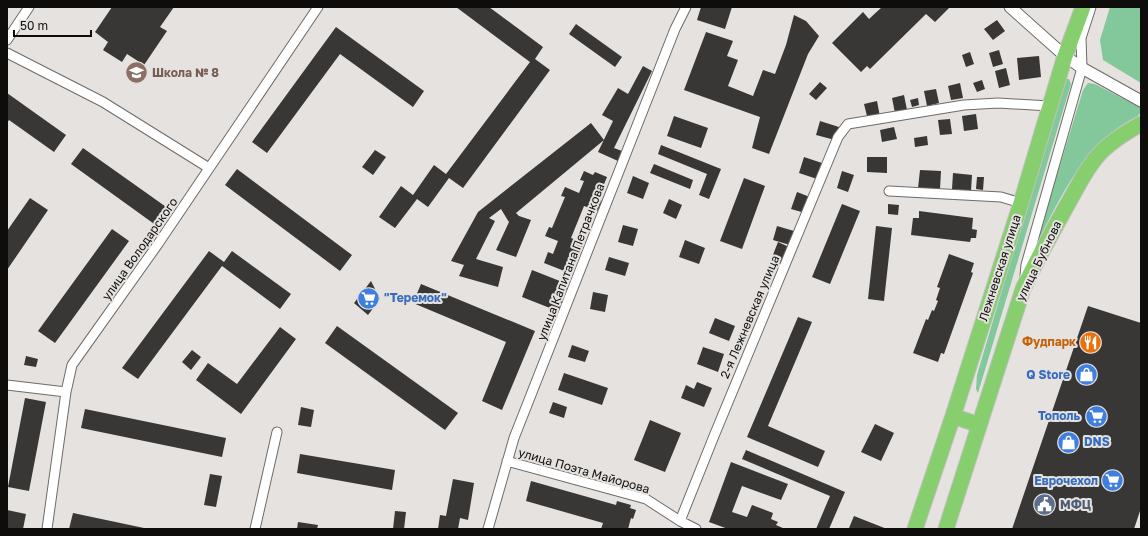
<svg xmlns="http://www.w3.org/2000/svg" width="1148" height="536" viewBox="0 0 1148 536" font-family="'Golos Text',sans-serif">
<style>
.green{fill:#82c89b}
.building{fill:#393735}
.lines{fill:none;stroke-linecap:round;stroke-linejoin:round}
.minor-casing{stroke:#6e6b69;stroke-width:11}
.tertiary-casing{stroke:#6e6b69;stroke-width:13}
.trunk-casing{stroke:#c0c0c0;stroke-width:17}
.minor{stroke:#fff;stroke-width:9}
.tertiary{stroke:#fff;stroke-width:11}
.trunk{stroke:#87ce6e;stroke-width:15}
.labels{text-anchor:middle;stroke-width:4;stroke-linejoin:round;paint-order:stroke}
.education-label{font-size:12px;font-weight:bold;fill:#785e54;stroke:#e5e2df;text-anchor:start}
.street-label{font-size:12px;fill:#0e0d0c;stroke:#e5e2df}
.shop-label{font-size:12px;font-weight:bold;fill:#366cbe;stroke:#e5e2df;text-anchor:end}
.food-label{font-size:12px;font-weight:bold;fill:#c56008;stroke:#e5e2df;text-anchor:end}
.service-label{font-size:12px;font-weight:bold;fill:#4e5e75;stroke:#e5e2df;text-anchor:start}
</style>
<rect width="100%" height="100%" fill="#e5e2df"/>
<path class="green" d="M1110,7H1141V83L1103,60L1100,40Z
M1066,79H1069L1071,84L978,393L976,389L977,375L1005,280L1009,252Z
M1088,83L1095,84L1141,108V112L1138,116C1084,142 1061,197 1035,247L1083,90Z"/>
<path class="building" d="M112,7H174L160,27L167,31L144,65L127,54L122,62L103,50L108,42L95,32Z
M456,7H489L543,47L535,59L550,70L463,188L449,178L428,207L417,199L395,228L379,217L401,186L413,195L434,165L446,174L530,62Z
M701,7H732L725,29L697,20Z
M882,7H950L935,22L926,14L870,69L867,66L861,72L832,43L863,12L869,19Z
M794,15L806,21L819,36L808,54L769,154L752,148L760,117L684,90L706,32L733,41L727,56L738,60L728,86L753,96L763,70L775,74L786,45Z
M997,20L1005,31L993,40L984,29Z
M576,24L622,57L615,67L569,34Z
M336,27L424,91L413,107L340,54L267,153L252,142Z
M999,50L1003,64L993,67L989,53Z
M970,52L974,64L966,67L962,55Z
M1039,56L1041,77L1019,80L1017,58Z
M643,66L652,71L614,148L622,151L618,161L598,152L613,121L602,115L618,88L628,94Z
M1006,68L1010,85L999,88L995,71Z
M982,80L985,89L977,92L973,83Z
M820,82L827,88L816,100L809,94Z
M960,83L963,98L951,100L948,86Z
M936,89L939,103L927,106L924,91Z
M7,93L66,135L54,152L9,120L7,123Z
M904,95L907,110L895,113L892,98Z
M918,98L919,105L912,107L910,100Z
M877,101L880,117L868,120L864,104Z
M976,114L978,129L964,131L962,116Z
M674,116L708,128L701,148L667,136Z
M950,119L952,134L940,135L938,120Z
M820,121L839,127L835,140L816,135Z
M591,123L604,140L516,213L519,216L531,220L516,257L496,250L509,222L507,219L501,209L489,218L495,221L476,259L503,267L498,287L459,276L464,265L451,261L478,212Z
M894,127L897,139L882,142L880,130Z
M927,136L928,145L915,147L914,138Z
M661,145L721,169L709,199L699,195L707,174L658,154Z
M83,148L169,209L157,226L71,164Z
M375,150L386,157L373,175L362,167Z
M804,157L822,163L817,179L799,173Z
M867,157H887V173L867,172Z
M654,164L693,180L690,189L650,173Z
M237,169L352,255L340,271L225,185Z
M920,170L941,171L940,189L918,188Z
M584,171L593,175L595,172L607,177L598,199L602,201L598,211L584,206L571,238L584,243L579,253L575,252L567,272L544,263L548,252L553,254L558,241L545,236L549,227L552,228L565,197L561,196L565,187L579,193L584,181L580,180Z
M842,171L854,175L848,192L837,188Z
M953,173L972,175L971,191L952,189Z
M633,176L649,183L643,199L627,193Z
M977,177H984L983,190L976,189Z
M744,178L765,186L742,249L720,241Z
M797,192L810,197L805,213L791,209Z
M30,198L48,210L7,270V231Z
M669,199L682,205L676,219L663,213Z
M842,204L860,211L830,284L812,277Z
M888,204L899,205L898,215L888,214Z
M919,211L973,218L972,229L977,230L976,238H971L970,242L911,235L913,218H919Z
M623,225L638,229L633,246L618,242Z
M777,226L794,231L790,245L773,240Z
M876,226L892,228L884,301L868,299Z
M112,229L129,241L55,343L38,331Z
M685,240L705,248L699,264L679,257Z
M778,242L789,247L781,269L769,265Z
M209,251L224,262L232,251L291,294L280,309L222,266L138,379L122,368Z
M949,254L974,263L971,272L973,273L944,354L941,353L938,362L913,353L926,319L928,320L932,310L934,311L938,301L936,300L940,288L937,287Z
M609,257L629,263L625,276L605,270Z
M532,270L570,285L560,312L522,297Z
M371,281L380,299L368,315L354,303Z
M421,284L535,331L502,410L482,401L506,342L413,303Z
M593,292L608,295L605,312L590,309Z
M1088,306L1141,323V508L1134,529H1012Z
M798,317L812,322L768,426L825,451L818,467L747,437Z
M715,318L735,326L729,341L709,333Z
M337,326L458,413L445,430L325,343Z
M280,327L296,339L241,414L196,380L208,363L237,384Z
M572,345L589,351L585,362L568,357Z
M703,347L724,354L718,372L697,364Z
M192,350L201,357L191,370L182,362Z
M26,356L38,359L36,367L24,365Z
M564,373L608,388L602,405L558,390Z
M697,382L712,388L704,407L681,398L686,385L694,389Z
M25,398L46,402L29,491L8,487Z
M553,402L567,407L564,418L549,413Z
M301,407L314,410L311,427L298,425Z
M85,409L226,438L222,457L81,428Z
M650,420L681,433L665,472L634,460Z
M875,424L894,433L881,461L861,452Z
M746,450L845,492L829,529H816L830,496L742,459Z
M300,454L395,470L392,490L297,473Z
M731,462L788,484L781,500L742,486L732,512L747,517L752,505L773,513L771,519L778,522L776,525L785,529H728L709,522Z
M210,474L222,476L216,507L204,505Z
M453,479L474,483L468,520L460,518L458,529H438L440,515L446,516Z
M531,481L616,505L617,501L631,505L630,508L636,510L633,519L631,518L628,529H601L603,523L526,501Z
M7,510L26,514L23,529H7Z
M395,511L406,512L404,529H393Z
M73,513L144,528V529H69Z
M854,516L887,529H851L849,528Z
M298,522L318,525L317,529H297Z"/>
<g class="lines">
<defs>
<path id="minor" d="M7,40L29,7
M7,53L103,102L209,168
M889,191L1001,197L1021,203
M1025,276L1026,265L1082,68L1081,38L1091,7
M7,385L66,392
M507,461L646,499L680,521L696,529
M680,521L714,436L838,137L848,124L964,105L998,103L1050,106
M47,529L66,392L72,365L158,244L318,7
M255,529L277,432
M488,529L514,438L675,29L686,7"/>
<path id="tertiary" d="M1010,7L1065,56L1082,68L1141,101"/>
<path id="trunk" d="M953,416L979,425
M915,529L953,416L1021,203L1065,56L1083,7
M946,529L1023,289C1036,261 1051,234 1066,207C1077,188 1087,166 1103,150C1114,140 1128,131 1141,124"/>
</defs>
<use href="#minor" class="minor-casing"/>
<use href="#tertiary" class="tertiary-casing"/>
<use href="#trunk" class="trunk-casing"/>
<use href="#minor" class="minor"/>
<use href="#tertiary" class="tertiary"/>
<use href="#trunk" class="trunk"/>
</g>
<defs>
<symbol id="school-disc" viewBox="-11 -11 22 22"><circle r="9.5" fill="#8d6e63" stroke="#e5e2df"/><path d="M0-5L7-2L0 1L-7-2ZM-4 1L0 2.5L4 1V4Q0 6-4 4Z" fill="#fff"/></symbol>
<symbol id="supermarket-disc" viewBox="-11 -11 22 22"><circle r="9.5" fill="#3f7fe0" stroke="#e5e2df"/><path d="M-6-5.5h2.5l.6 2H6L4.5 2H-2.5L-4.4-4H-6ZM-1.5 3.2a1.3 1.3 0 1 0 .1 0ZM3 3.2a1.3 1.3 0 1 0 .1 0Z" fill="#fff"/></symbol>
<symbol id="restaurant-disc" viewBox="-11 -11 22 22"><circle r="9.5" fill="#e8710a" stroke="#e5e2df"/><path d="M-5-6h1v4h1v-4h1v4h1v-4h1v5L-1.5 .5V6h-2V.5L-5-1ZM5-6V6H3V1.5H1.5Q1.5-4 5-6Z" fill="#fff"/></symbol>
<symbol id="shop-disc" viewBox="-11 -11 22 22"><circle r="9.5" fill="#3f7fe0" stroke="#e5e2df"/><path d="M-5-2.5h2.3a2.7 3.5 0 0 1 5.4 0H5L5.5 6h-11ZM-1.5-2.5h3a1.5 2.3 0 0 0-3 0Z" fill="#fff"/></symbol>
<symbol id="civic-disc" viewBox="-11 -11 22 22"><circle r="9.5" fill="#5c6f8a" stroke="#e5e2df"/><path d="M-.6-6.5H3V-4.5H.6V-3L4-1V1h2V6H-6V1h2V-1L-.6-3ZM-1.2 2.5V6h2.4V2.5Z" fill="#fff"/></symbol>
</defs>
<g fill-rule="evenodd">
<use href="#school-disc" x="124" y="60" width="25" height="25"/>
<use href="#supermarket-disc" x="356" y="286" width="25" height="25"/>
<use href="#restaurant-disc" x="1078" y="330" width="25" height="25"/>
<use href="#shop-disc" x="1074" y="362" width="25" height="25"/>
<use href="#supermarket-disc" x="1084" y="404" width="25" height="25"/>
<use href="#shop-disc" x="1056" y="430" width="25" height="25"/>
<use href="#supermarket-disc" x="1100" y="468" width="25" height="25"/>
<use href="#civic-disc" x="1032" y="492" width="25" height="25"/>
</g>
<g class="labels">
<g class="education-label">
<text x="152" y="77">Школа № 8</text>
</g>
<g class="street-label">
<text transform="translate(140 249) rotate(-55)" y="4">улица Володарского</text>
<text transform="translate(1039 261) rotate(-64)" y="4">улица Бубнова</text>
<text transform="translate(571 262) rotate(-69)" y="4">улица Капитана Петрачкова</text>
<text transform="translate(1000 268) rotate(-72)" y="4">Лежневская улица</text>
<text transform="translate(750 317) rotate(-67)" y="4">2-я Лежневская улица</text>
<text transform="translate(584 471) rotate(16)" y="4">улица Поэта Майорова</text>
</g>
<g class="shop-label">
<text x="384" y="302" text-anchor="start">"Теремок"</text>
<text x="1070" y="379">Q Store</text>
<text x="1080" y="420">Тополь</text>
<text x="1084" y="446" text-anchor="start">DNS</text>
<text x="1098" y="485">Еврочехол</text>
</g>
<g class="food-label">
<text x="1076" y="346">Фудпарк</text>
</g>
<g class="service-label">
<text x="1060" y="509">МФЦ</text>
</g>
</g>
<rect width="1148" height="536" fill="none" stroke="#0e0d0c" stroke-width="16"/>
<path d="M14 30v6h77v-6" fill="none" stroke="#0e0d0c" stroke-width="2"/>
<text x="20" y="30" font-size="12" fill="#0e0d0c" stroke="#e5e2df" stroke-width="3" paint-order="stroke">50 m</text>
</svg>
